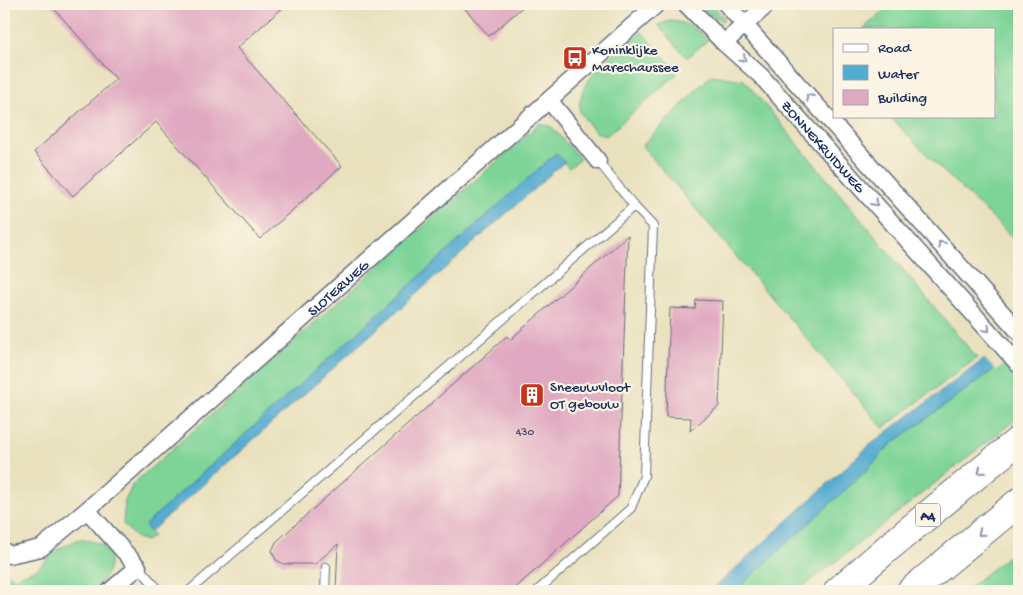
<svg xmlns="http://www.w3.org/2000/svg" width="1023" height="595" viewBox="0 0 1023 595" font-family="'Gochi Hand',sans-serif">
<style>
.grass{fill:#7ed497;stroke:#4c827a}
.water{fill:#55acd1;stroke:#386e98}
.pier{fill:#e9e1bd}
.building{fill:#e0a9c1}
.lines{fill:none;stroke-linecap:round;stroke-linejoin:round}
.lane-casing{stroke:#636d7f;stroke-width:10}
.street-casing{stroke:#636d7f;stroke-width:19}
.highway-casing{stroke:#636d7f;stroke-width:30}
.lane{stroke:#fff;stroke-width:8}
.street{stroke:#fff;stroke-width:16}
.highway{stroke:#fff;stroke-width:28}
.oneway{stroke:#8d97ae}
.labels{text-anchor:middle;stroke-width:4.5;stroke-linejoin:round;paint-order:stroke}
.number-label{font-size:12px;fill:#4c4e77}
.shield{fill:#fcf5e5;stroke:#5e6a86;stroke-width:1}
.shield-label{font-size:14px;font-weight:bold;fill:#1b2f5e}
.poi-label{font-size:15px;fill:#1b2f5e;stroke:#fcf5e5;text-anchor:start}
.street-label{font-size:15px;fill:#1b2f5e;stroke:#fcf5e5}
</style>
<rect width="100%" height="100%" fill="#fcf5e5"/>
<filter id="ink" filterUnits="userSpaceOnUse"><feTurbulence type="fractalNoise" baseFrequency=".02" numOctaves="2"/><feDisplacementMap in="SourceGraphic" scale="10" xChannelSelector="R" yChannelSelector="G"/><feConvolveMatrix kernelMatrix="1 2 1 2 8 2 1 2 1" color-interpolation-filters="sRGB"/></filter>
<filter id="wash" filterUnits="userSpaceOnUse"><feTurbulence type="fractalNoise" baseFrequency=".0096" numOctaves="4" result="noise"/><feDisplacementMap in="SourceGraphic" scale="20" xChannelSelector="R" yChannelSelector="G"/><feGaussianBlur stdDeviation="1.12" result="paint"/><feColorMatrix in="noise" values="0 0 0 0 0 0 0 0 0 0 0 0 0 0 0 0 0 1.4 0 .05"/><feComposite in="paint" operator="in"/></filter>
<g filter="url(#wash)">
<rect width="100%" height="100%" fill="#e9e1bd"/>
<path class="grass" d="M693,4H712L724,18L722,21Z
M891,4H1019V244C976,201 930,161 890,116H994V29H863Z
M670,21C688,23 695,27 708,40L687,58L658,25Z
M642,32L678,73L606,136L594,131L580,112C580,107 579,101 581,97C587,71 622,48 642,32Z
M711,75L744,80L977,358L883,428L642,146Z
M540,123L552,127L580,159L569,168L556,153L145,525L153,536L146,541L136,538L123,524L125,501L133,484Z
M1019,351V417L798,591H735L868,469L889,446Z
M79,539C86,541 96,541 102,545C120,559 105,579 93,591H4V573L15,578L38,568L58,549Z
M1019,547V584L1010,591H965Z"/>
<path class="water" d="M556,153L564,162L150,532L145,525Z
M1019,333V351L889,446L868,469L735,591H711L870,445Z"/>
<path class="pier" d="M1019,330V354L996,371L983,357Z"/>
<g id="blocks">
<path class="building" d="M50,4H287L237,48L342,166L260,239L156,122L73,196L34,152L116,79Z
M461,4H526L489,36Z
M628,235L618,496L512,591H336L338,544L315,564H284L276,560L272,551L276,542L507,336L510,340Z
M696,300L723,301L719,406L690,431L691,418L666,417L670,308L695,309Z"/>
</g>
</g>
<g filter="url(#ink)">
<use href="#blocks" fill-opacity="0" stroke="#636d7f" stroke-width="1"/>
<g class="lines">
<defs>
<path id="lane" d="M138,567L160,591
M189,591L634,206
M325,591L326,567
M537,591L631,508L644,476L653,226L634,206L598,161"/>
<g id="street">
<path id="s1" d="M686,4L724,43L761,76L1019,365"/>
<path d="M726,4L1019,332"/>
<path d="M724,43L768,4"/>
<path d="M549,100L598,161"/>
<path d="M87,510L138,567L110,591"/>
<path id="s2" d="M4,551L9,555L41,548L87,510L657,4"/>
</g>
<path id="highway" d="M838,591L889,547L1019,440
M911,591L1019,502"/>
</defs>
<use href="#lane" class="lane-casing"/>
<use href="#street" class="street-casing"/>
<use href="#highway" class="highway-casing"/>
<use href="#lane" class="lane"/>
<use href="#street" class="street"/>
<use href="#highway" class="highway"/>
</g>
<defs><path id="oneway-chevron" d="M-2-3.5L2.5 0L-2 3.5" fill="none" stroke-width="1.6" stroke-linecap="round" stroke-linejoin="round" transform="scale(1.25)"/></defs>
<g class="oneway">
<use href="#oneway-chevron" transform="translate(743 59) rotate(41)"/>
<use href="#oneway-chevron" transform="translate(809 97) rotate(-132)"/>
<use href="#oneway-chevron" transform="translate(875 203) rotate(48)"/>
<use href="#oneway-chevron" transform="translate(941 244) rotate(-132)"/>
<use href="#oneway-chevron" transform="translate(987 329) rotate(48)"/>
<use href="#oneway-chevron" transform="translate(981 471) rotate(141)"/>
<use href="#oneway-chevron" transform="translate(981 533) rotate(141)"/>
</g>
</g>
<defs>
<symbol id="bus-square" viewBox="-11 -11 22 22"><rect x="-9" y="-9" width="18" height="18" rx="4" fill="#c8321e" stroke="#fcf5e5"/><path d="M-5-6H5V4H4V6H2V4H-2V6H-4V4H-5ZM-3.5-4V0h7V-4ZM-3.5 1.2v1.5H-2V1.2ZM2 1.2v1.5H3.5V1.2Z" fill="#fff"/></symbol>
<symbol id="building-square" viewBox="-11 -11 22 22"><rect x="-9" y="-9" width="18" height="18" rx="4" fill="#c8321e" stroke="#fcf5e5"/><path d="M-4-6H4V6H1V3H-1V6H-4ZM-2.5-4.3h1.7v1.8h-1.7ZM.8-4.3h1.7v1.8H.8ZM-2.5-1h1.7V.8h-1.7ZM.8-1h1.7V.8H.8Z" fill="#fff"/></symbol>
</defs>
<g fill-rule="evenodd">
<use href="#bus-square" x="561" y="44" width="28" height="28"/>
<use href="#building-square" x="518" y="381" width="28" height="28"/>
</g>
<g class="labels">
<g class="number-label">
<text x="525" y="435">430</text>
</g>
<rect class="shield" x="915.5" y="503.5" width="25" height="23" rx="4"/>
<g class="shield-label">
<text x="928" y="520">A4</text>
</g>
<g class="poi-label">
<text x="592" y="54">Koninklijke<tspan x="592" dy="17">Marechaussee</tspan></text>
<text x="550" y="391">Sneeuwvloot<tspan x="550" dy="17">OT gebouw</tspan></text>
</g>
<g class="street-label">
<text dy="5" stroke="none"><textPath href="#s1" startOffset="198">ZONNEKRUIDWEG</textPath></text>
<text dy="5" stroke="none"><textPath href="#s2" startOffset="434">SLOTERWEG</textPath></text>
</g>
</g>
<rect width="1023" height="595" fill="none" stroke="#fcf5e5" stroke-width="20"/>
<rect x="833" y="28" width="162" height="90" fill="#fcf5e5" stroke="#a2a6af"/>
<rect x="843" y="44" width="25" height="8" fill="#ffffff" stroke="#a2a6af"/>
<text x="878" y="52" font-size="15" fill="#1b2f5e">Road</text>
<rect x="843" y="65" width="25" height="15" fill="#55acd1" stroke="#a2a6af"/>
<text x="878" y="78" font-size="15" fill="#1b2f5e">Water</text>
<rect x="843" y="90" width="25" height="15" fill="#e0a9c1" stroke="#a2a6af"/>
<text x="878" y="102" font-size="15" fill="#1b2f5e">Building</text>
</svg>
